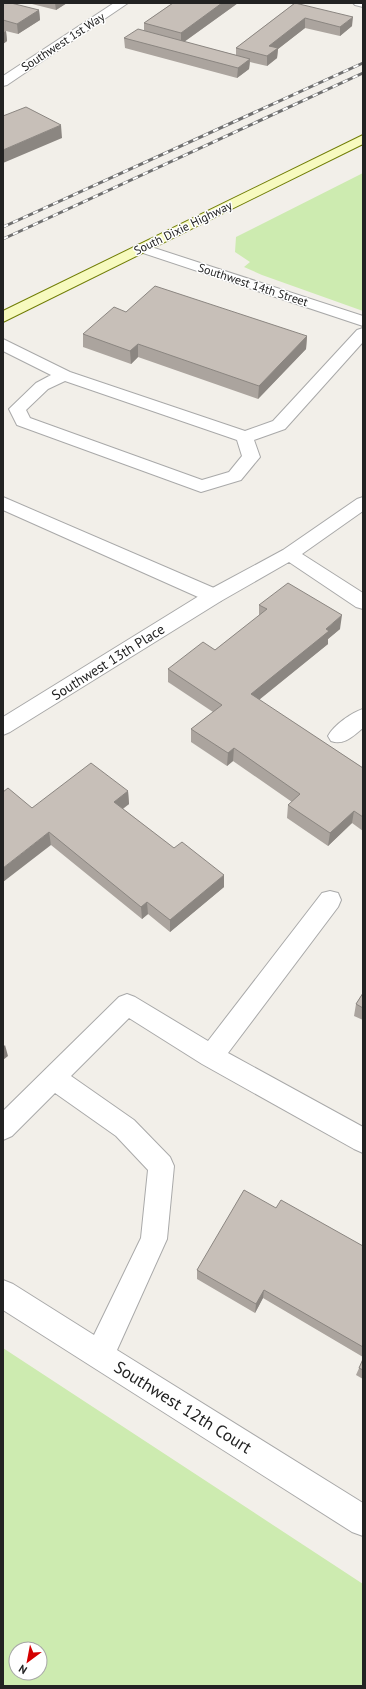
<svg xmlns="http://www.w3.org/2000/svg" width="366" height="1689" viewBox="0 0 366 1689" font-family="'PT Sans',sans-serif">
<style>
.grass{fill:#cdebb0;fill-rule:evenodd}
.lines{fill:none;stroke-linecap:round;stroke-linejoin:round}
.lane-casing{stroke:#a9a9a9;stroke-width:2}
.street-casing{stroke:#a9a9a9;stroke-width:2}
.secondary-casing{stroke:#707d05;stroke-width:2}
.lane{fill:#fff;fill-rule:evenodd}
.street{fill:#fff;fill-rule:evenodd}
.secondary{fill:#f7fabf;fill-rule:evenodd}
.rail-casing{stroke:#707070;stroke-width:3}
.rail{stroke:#fff;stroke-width:2;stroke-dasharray:5.5;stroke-linecap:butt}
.wall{fill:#aba49e}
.shaded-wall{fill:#8b8681}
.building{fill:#c7bfb8;stroke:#8b8681}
.labels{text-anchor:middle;stroke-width:3;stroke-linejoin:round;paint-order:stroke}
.far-street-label{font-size:12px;fill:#222;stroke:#fff}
.street-label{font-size:14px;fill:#222;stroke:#fff}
.near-street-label{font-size:17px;fill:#222;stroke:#fff}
</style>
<rect width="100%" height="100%" fill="#f2efe9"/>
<path class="grass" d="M363,173V311L262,275L244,267L250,262L235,252L236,237Z
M3,1348L363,1584V1686H3ZM16,1649H40V1673H16Z"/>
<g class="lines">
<defs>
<path id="lane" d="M363,328V342L285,429L254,440L260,457L241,480L201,492L17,425L9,409L36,383L51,375L3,351V339L70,372L245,431L273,421L357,330ZM65,381L237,440L242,456L229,472L202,480L30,418L26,410L48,389Z
M363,497V511L302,554L363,593V609L356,607L289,562L221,601L10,732L3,735V717L207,591L283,550L357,499Z
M363,709V728C353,736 344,746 331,741L328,736C334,725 351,713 363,709Z
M330,891L338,893L341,900L338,907L228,1053L363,1127V1153L354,1149L202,1064L129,1018L71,1076L134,1120L170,1157L174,1166L167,1239L117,1350L363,1503V1536L352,1532L3,1310V1280L13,1284L94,1335L141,1238L148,1170L116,1136L55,1093L12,1136L3,1140V1111L119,997L127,994L135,997L208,1041L322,893Z"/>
<path id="street" d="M114,3H128L7,85L3,86V76Z
M353,3H363V7L355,5Z
M142,244L363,316V326L137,251L135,248L137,245Z
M3,497L221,591L223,596L221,601L214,602L207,601L3,510Z"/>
<path id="secondary" d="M363,135V144L3,322V311Z"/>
</defs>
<use href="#lane" class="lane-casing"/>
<use href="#street" class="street-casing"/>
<use href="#secondary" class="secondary-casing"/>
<use href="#lane" class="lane"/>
<use href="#street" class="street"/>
<use href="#secondary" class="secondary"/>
<defs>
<path id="rail" d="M3,227L363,63
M3,239L363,73"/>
</defs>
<use href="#rail" class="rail-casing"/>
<use href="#rail" class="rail"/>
</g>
<path class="wall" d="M3,3L39,10L40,20L18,34L6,31L7,41L3,44Z
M28,3H67L56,10Z
M173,3H238L184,42L236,55V48L295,3L352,26L340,36L305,28L278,49L277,58L267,66L250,62L249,69L237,78L125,48L124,38L144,31V23Z
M126,312L307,336L306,349L258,399L138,357L131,364L83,347V334Z
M259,605L340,629L328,639V644L259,700L363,768V831L352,823L328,846L287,818L288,805L292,802L233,761L227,766L191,742V729L213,712L168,682V669L215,650L259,616Z
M128,791L129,804L123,809L224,887L170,932L148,914L142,919L51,845L32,808Z
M363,993V1020L354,1016L356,1004Z
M276,1208L363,1246V1357L263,1298L255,1313L197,1279V1270Z
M363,1359V1379L356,1375Z"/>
<path class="shaded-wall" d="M55,3H67L56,10Z
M222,3H238L181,44V33Z
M39,10L40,20L18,34L17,24Z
M353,17L352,26L340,36V27Z
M305,18V28L278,49L277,58L267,66V56L269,46Z
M6,31L7,41L3,44V33Z
M250,59L249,69L237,78L238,68Z
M61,125L62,138L3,163V150Z
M307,336L306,349L258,399L259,386Z
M138,344V357L131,364L130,351Z
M342,615L340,629L328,639V644L250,707L251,694L326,629Z
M234,748L233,761L227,766L228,753Z
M128,791L129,804L115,814L114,802Z
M354,811L352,823L328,846L330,833Z
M49,832L51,845L3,882V868Z
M224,875V887L170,932V920Z
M147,902L148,914L142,919L141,907Z
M5,1045L8,1056L3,1060V1047Z
M264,1290L263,1298L255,1313L256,1304Z"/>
<path class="building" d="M3,3H11L39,10L17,24L3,20Z
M173,3H222L181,33L144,23Z
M295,3L353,17L340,27L305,18L269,46L278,48L267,56L236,48Z
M138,29L250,59L238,68L124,38Z
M26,107L61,125L3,150V116Z
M155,286L307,336L259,386L138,344L130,351L83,334L114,307L126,312Z
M288,583L342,615L326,629L329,631L251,694L363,768V817L354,811L330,833L288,805L300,794L234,748L228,753L191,729L222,705L168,669L203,642L215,650L267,609L259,605Z
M91,763L128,791L114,802L174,848L182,842L224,875L170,920L147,902L141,907L49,832L3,868V792L8,788L32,808Z
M363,993V1008L356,1004Z
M244,1190L276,1208L281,1200L363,1246V1347L264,1290L256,1304L197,1270Z
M363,1359V1370L359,1368Z"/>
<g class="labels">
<g class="far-street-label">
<text transform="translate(63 42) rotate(-33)" y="4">Southwest 1st Way</text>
<text transform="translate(183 228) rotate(-26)" y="4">South Dixie Highway</text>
<text transform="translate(253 285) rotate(18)" y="4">Southwest 14th Street</text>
</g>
<g class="street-label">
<text transform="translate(108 662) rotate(-32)" y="5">Southwest 13th Place</text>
</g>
<g class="near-street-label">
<text transform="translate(183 1407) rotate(32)" y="6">Southwest 12th Court</text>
</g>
</g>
<rect width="366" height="1689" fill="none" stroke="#222222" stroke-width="8"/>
<g transform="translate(28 1661) rotate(212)"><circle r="19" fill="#ffffff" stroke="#a7a7a7"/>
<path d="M0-3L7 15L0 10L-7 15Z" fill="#d40000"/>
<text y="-6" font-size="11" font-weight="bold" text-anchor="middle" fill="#222222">N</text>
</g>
</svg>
